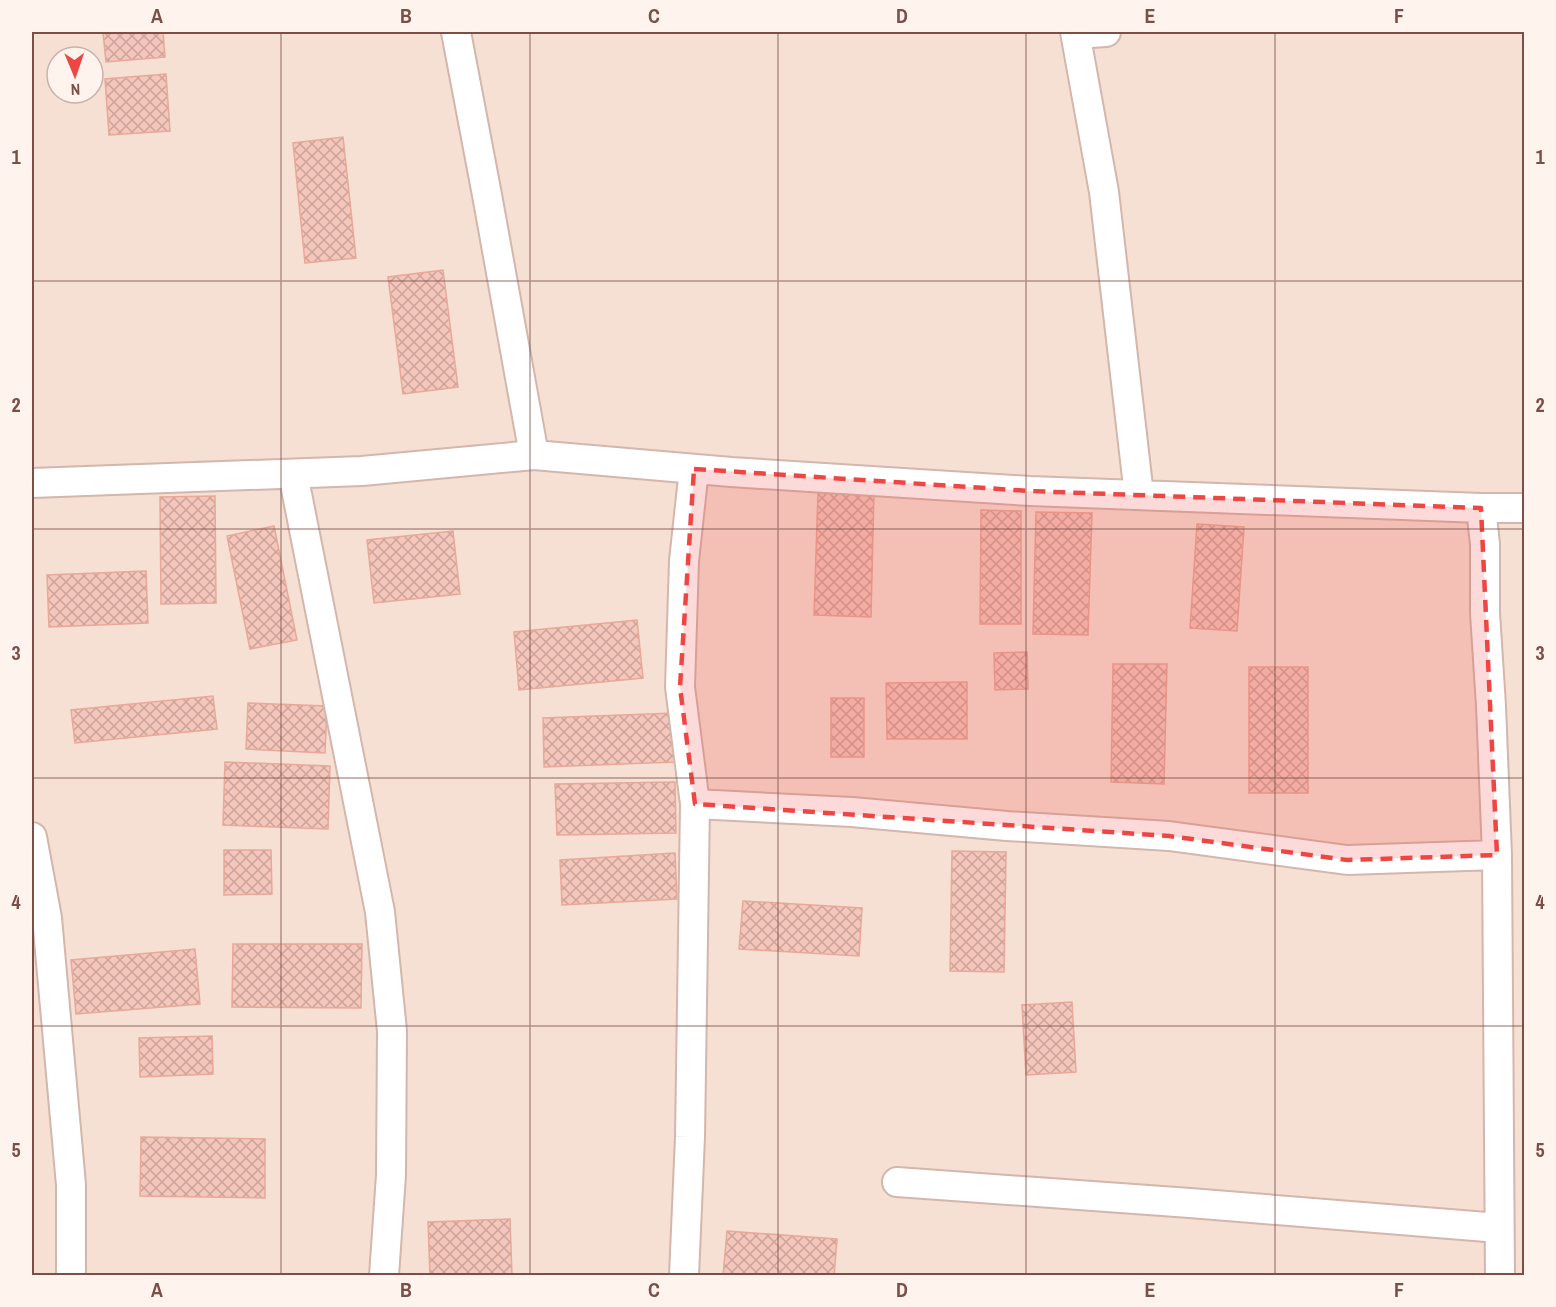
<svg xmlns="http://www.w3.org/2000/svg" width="1556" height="1307" viewBox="0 0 1556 1307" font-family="'Archivo Narrow',sans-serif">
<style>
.residential{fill:#f6dfd3;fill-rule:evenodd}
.building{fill:url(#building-cross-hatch);stroke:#e8a89a;stroke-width:1.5}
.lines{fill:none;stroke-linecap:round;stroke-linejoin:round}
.street-casing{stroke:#d3b6ad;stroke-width:32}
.street{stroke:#fff;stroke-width:28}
.marked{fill:#ee4643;fill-opacity:0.2;stroke:#ee4643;stroke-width:4.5;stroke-dasharray:12 8;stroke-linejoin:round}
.grid{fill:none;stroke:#794f48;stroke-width:1.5;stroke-opacity:0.55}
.neatline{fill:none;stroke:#794f48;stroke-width:2}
.grid-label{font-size:20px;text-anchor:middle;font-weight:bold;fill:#794f48}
</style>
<defs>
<pattern id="building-cross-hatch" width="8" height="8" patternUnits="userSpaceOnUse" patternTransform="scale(1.5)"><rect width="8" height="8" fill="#f5c6bb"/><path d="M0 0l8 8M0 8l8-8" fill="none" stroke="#cba39a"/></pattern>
</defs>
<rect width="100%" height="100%" fill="#feefe5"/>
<path class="residential" d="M32,32H1524V1275H32ZM57,57H93V93H57Z"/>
<path class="building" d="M103,32H163L165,57L106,62Z
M166,74L170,131L109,135L105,79Z
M343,137L356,258L305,263L293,143Z
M443,270L458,387L403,394L388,277Z
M818,491L874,492L871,617L814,615Z
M215,496L216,603L161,604L160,497Z
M981,510L1021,511V624H980Z
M1036,512L1092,513L1088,635L1033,634Z
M1197,524L1244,527L1237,631L1190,628Z
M274,526L297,640L250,649L227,536Z
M453,531L460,594L374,603L367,540Z
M146,571L148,623L49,627L47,575Z
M637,620L643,678L519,690L514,632Z
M1027,652L1028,689L995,690L994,653Z
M1113,664H1167L1164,784L1111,782Z
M1249,667H1308V793H1249Z
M967,682V739H887L886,683Z
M213,696L217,729L75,743L71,710Z
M831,698H864V757H831Z
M248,703L327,706L325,753L246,749Z
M674,713L675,762L544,767L543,718Z
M225,762L330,766L328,829L223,825Z
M675,782L676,833L557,835L555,784Z
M224,850H271L272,894L224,895Z
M952,851L1006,852L1004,972L950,971Z
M675,853L677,899L562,905L560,860Z
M743,901L862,908L859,956L739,949Z
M233,944H362L361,1008L232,1007Z
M195,949L200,1004L76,1014L71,960Z
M1072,1002L1076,1072L1026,1075L1022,1005Z
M212,1036L213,1074L140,1077L139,1038Z
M141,1137L265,1139V1198L140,1196Z
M510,1219L512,1276H430L428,1222Z
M727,1231L837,1239L834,1276H723Z"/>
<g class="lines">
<defs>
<path id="street" d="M456,32L487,195L534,455
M1075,32L1104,192L1139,495
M1076,34L1106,32
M293,474L380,912L392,1031L391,1175L384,1276
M32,483L362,471L534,455L731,472L1030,491L1481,508H1524
M1481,508L1485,544V613L1491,706L1497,855L1500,1276
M695,804L852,812L1007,826L1169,836L1347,860L1497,855
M32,837L47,918L71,1185V1276
M897,1182L1190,1203L1499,1228
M684,1276L690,1137L695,804L680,687L684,561L694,469"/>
</defs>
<use href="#street" class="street-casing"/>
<use href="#street" class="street"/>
</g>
<path class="marked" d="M694,469L1030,491L1481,508L1497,855L1347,860L1169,836L695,804L680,687Z"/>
<path class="grid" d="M281,32V1276M530,32V1276M778,32V1276M1026,32V1276M1275,32V1276M32,281H1524M32,529H1524M32,778H1524M32,1026H1524"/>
<rect width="1556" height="1307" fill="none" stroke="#fff4ed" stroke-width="66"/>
<g transform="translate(75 75) rotate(178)"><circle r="28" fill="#fff4ed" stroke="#c9b2ab" stroke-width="1.5"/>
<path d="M0-4.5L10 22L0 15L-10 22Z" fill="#ee4643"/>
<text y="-9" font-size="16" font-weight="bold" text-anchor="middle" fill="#794f48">N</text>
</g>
<rect x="33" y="33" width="1490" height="1241" class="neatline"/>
<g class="grid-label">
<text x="157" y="23">A</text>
<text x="406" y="23">B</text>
<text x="654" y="23">C</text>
<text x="902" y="23">D</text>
<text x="1150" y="23">E</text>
<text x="1399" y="23">F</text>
<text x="16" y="164">1</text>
<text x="1540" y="164">1</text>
<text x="16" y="412">2</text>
<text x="1540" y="412">2</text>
<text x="16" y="660">3</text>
<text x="1540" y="660">3</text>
<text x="16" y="909">4</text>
<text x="1540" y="909">4</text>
<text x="16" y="1157">5</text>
<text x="1540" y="1157">5</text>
<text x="157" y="1297">A</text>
<text x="406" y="1297">B</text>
<text x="654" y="1297">C</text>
<text x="902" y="1297">D</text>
<text x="1150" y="1297">E</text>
<text x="1399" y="1297">F</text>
</g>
</svg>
